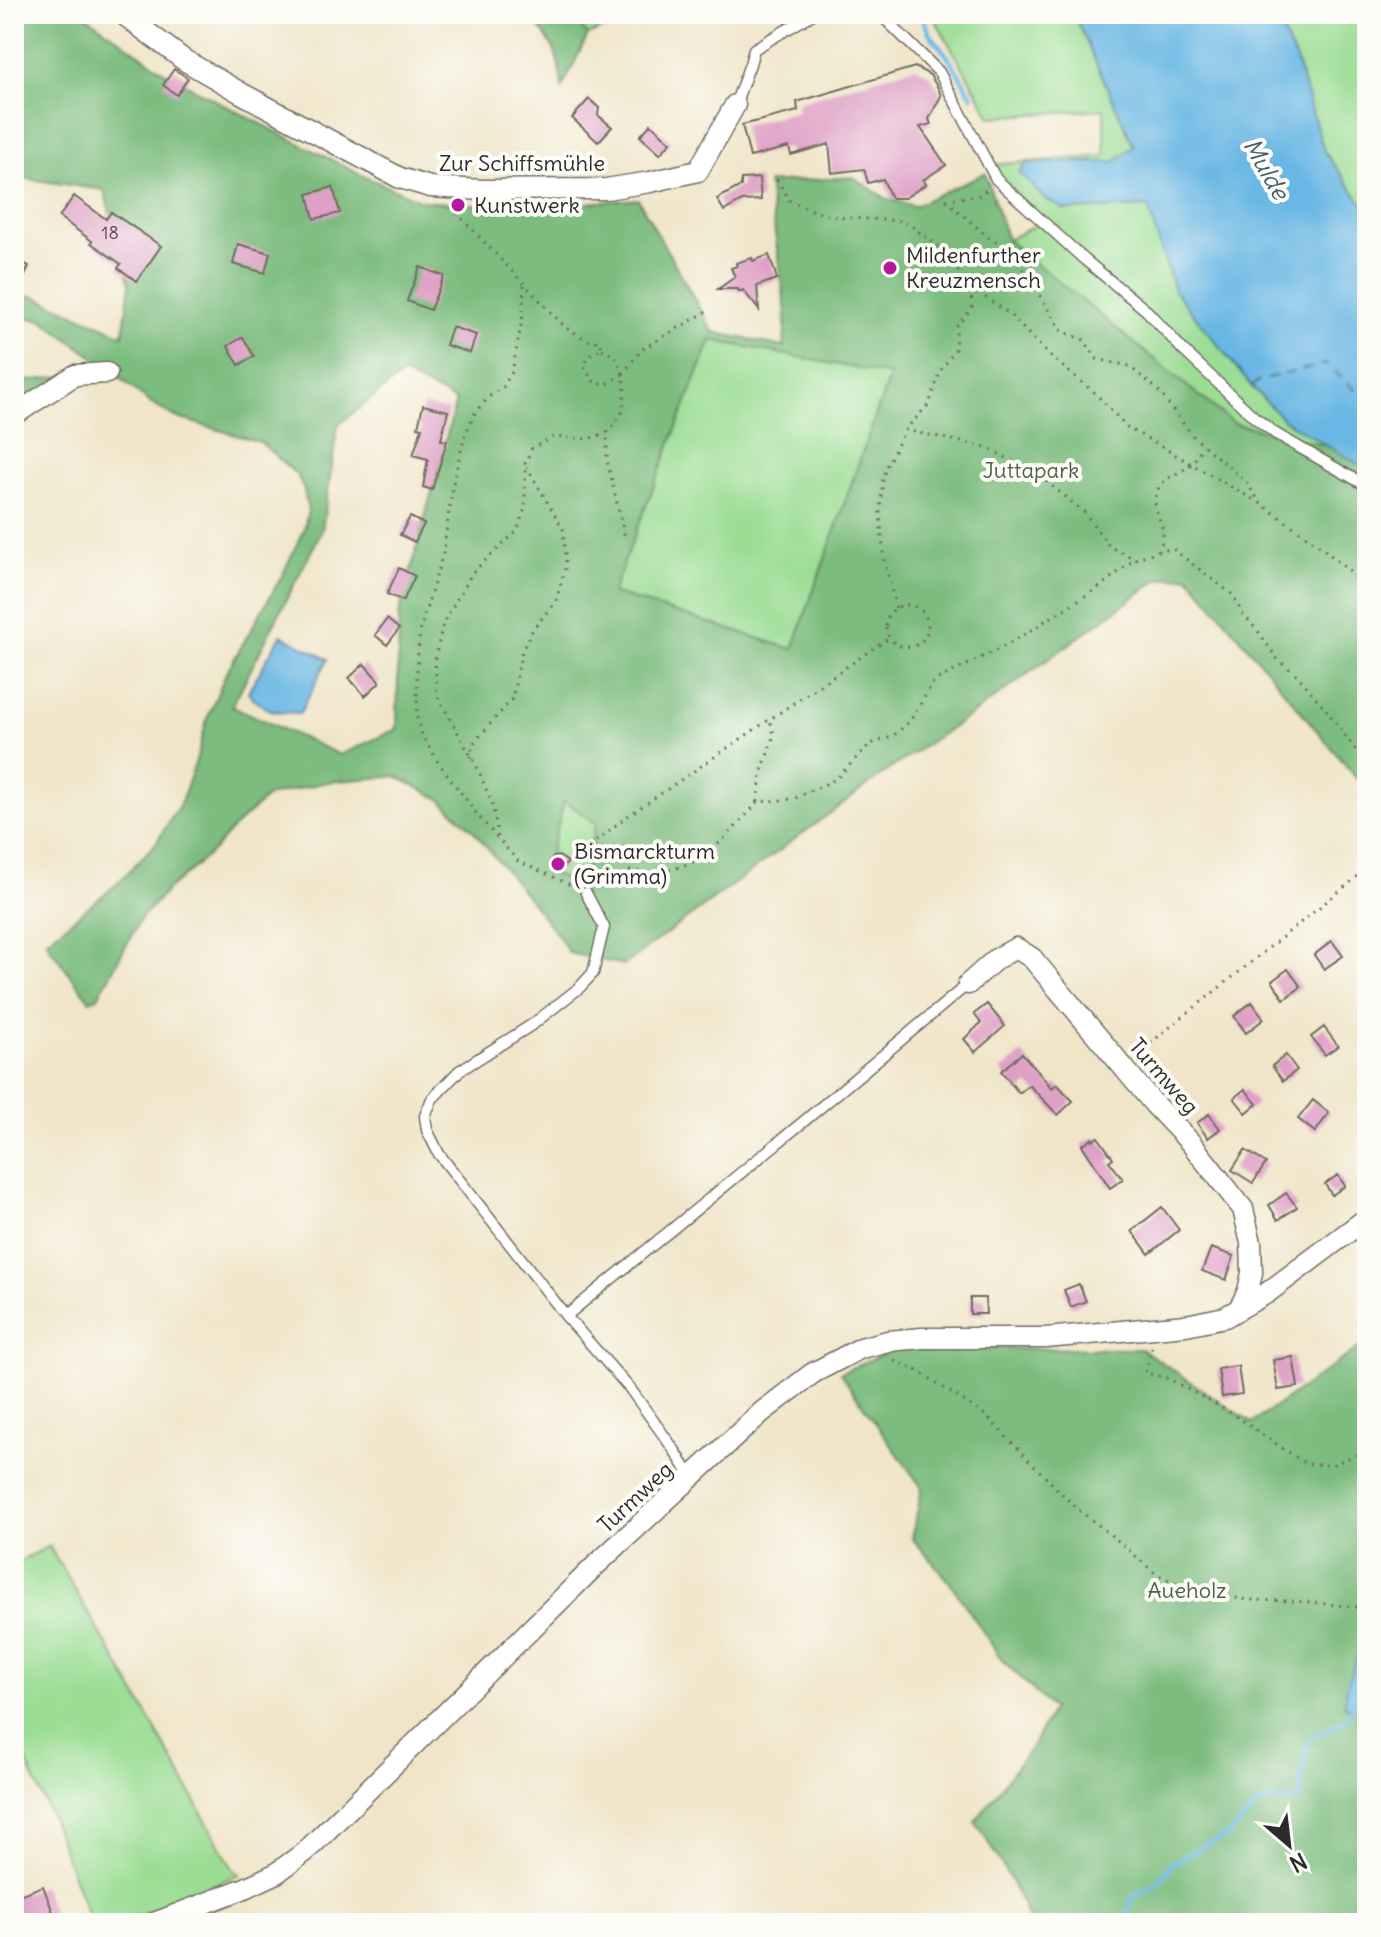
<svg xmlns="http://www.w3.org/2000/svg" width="1381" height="1937" viewBox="0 0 1381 1937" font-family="Delius,sans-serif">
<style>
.green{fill:#9bdd94;stroke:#638460;stroke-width:2}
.forest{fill:#7cbc7e;stroke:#547454;stroke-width:2;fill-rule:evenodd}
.water{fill:#69b7e4;stroke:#4a7188;stroke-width:2}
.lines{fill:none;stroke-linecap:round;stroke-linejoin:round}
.stream{stroke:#69b7e4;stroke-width:5}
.ferry{stroke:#415c6c;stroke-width:2;stroke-dasharray:10 8;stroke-linecap:butt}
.building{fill:#dfa0c6}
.lane-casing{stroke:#706c62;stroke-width:13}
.street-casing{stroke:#706c62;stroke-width:23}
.path{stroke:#706c62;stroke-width:3;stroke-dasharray:2 6;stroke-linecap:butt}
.lane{stroke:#fff;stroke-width:10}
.street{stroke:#fff;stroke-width:20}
.poi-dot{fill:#b5179e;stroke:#fdfcf7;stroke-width:3}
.labels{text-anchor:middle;stroke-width:8;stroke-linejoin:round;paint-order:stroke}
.number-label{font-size:18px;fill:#584852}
.street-label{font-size:22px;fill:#2b2b2b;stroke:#fdfcf7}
.poi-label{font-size:22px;fill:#2b2b2b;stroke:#fdfcf7;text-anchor:start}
.park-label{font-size:22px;fill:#4d604a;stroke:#fdfcf7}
.water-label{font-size:24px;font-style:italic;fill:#415c6c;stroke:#fdfcf7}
</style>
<rect width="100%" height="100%" fill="#fdfcf7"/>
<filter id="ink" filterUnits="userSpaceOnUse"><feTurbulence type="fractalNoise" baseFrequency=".0125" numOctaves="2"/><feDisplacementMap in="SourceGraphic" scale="16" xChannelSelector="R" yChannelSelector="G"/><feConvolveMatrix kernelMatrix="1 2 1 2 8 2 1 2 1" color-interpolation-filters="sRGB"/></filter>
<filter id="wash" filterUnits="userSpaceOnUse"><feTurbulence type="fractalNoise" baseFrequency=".006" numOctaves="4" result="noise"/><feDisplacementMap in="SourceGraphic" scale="32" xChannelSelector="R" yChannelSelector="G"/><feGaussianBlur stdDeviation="1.8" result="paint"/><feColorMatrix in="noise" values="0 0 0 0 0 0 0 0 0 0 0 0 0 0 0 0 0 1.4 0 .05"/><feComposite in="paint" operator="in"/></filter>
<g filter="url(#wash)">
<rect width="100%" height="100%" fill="#f0e5c9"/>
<path class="green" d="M570,14H636L588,35Z
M932,14H1074L1134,146L1114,162L1076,161L1065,210L1148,207L1174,290L1252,387L1284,420L1331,447L1233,424L1007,240L1042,222L988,165L1105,156L1104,109L991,117Z
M1274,14H1367V209L1324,151L1296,60Z
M711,340L890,374L793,649L612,593Z
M564,801L596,823L582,886L545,871Z
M49,1546L137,1696L233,1869L240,1874L121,1923H91L50,1814L14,1734V1564Z"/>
<path class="forest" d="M14,14H83L172,77L232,109L363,176L422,201L518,208L638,199L713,332L784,347L786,313L768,183L853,177L887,199L914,206L985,173L1007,240L1233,423L1331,447L1367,469V791L1189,576L1159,579L981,708L890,769L624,965L569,953L558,935L473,830L440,799L396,776L327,782L268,796L233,828L212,852L166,891L141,918L98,997L90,1001L50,948L47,940L117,884L156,843L181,802L197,758L207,719L226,673L282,576L304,529L308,511L304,490L297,475L260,442L178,418L153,405L106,366L42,320L14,316V294L36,297L123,335L130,285L104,190L14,177ZM711,340L890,375L793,649L612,593ZM403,374L456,401L399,615L397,729L340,755L232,706L322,530L338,425ZM564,801L596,823L581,886L546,870Z
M528,14H570L588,35L562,88C559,50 552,43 528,14Z
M75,375L14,415V383Z
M1367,1342V1923H1028C1027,1905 987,1838 975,1822L1034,1743L1053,1709L1002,1660L949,1581L912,1538L922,1488L840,1373L897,1348L1142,1349L1252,1423Z"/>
<path class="water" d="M1074,14H1274L1296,60L1324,151L1367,209V469L1284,420L1252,387L1174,290L1148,207L1065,210L1043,198L1019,172L1027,163L1114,162L1134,146Z
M281,635L328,659L300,713C276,713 263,712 248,692Z
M1364,1644L1367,1645V1699L1356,1709L1344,1706C1343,1693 1356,1655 1364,1644Z"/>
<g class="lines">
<path class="stream" d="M921,14L930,34L949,58L972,96
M1125,1923L1132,1897L1157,1884L1172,1864L1206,1845L1227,1836L1257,1805L1272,1800L1283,1802L1301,1799L1300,1777L1304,1771L1305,1752L1309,1741L1314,1736L1346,1720L1357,1703"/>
<path class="ferry" d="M1252,387L1259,380L1326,364L1367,400"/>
</g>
<g id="blocks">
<path class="building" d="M915,67L930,75L938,88L941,96L929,119L931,124L920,127L946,165L923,180L926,184L905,198H891L883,179L868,183L864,169L832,173L829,144L791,155L789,147L750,157L742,125L798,111L797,102Z
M174,69L188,78L177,95L163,85Z
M589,99L599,108L598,115L612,127L598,142L572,118Z
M651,124L671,142L660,154L640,136Z
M759,178L761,200L742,201L724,211L717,199L741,186V179Z
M333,187L340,213L314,219L308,194Z
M74,196L106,219L111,212L161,246L137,281L118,268L121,264L91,243L92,241L59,217Z
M238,244L270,253L265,273L233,264Z
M769,255L777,279L757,286L759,310L743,290L739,292L738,289H718L735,277L731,268L737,266L736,263L752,258L753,261Z
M14,259L29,266L24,278L14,274Z
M420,267L444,276L430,310L407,301Z
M452,327L476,335L470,353L446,345Z
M243,337L254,356L239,365L228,346Z
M423,405L448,411L441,440L447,441L432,490L423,487L428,459L413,455L422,428L418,427Z
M410,517L424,524L415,542L400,535Z
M399,568L415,576L403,601L387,594Z
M387,619L399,629L387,645L375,635Z
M364,664L380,682L365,696L349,678Z
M559,856L568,862L562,869H552L550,862L554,857Z
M1332,941L1343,956L1324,969L1314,955Z
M1288,969L1301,987L1284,999L1272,981Z
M1252,1002L1264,1019L1246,1033L1234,1016Z
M987,1004L1005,1026L975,1052L964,1039L981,1023L974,1014Z
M1324,1027L1338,1046L1325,1055L1311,1037Z
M1022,1053L1052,1088L1057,1084L1073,1101L1058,1115L1029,1085L1019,1093L1001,1071Z
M1286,1055L1297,1070L1283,1081L1272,1066Z
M1245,1089L1257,1104L1246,1113L1234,1098Z
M1313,1100L1329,1113L1315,1132L1298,1119Z
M1209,1114L1220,1129L1208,1138L1197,1123Z
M1098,1137L1113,1158L1109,1161L1123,1179L1110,1188L1082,1145L1092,1138L1093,1140Z
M1245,1150L1266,1163L1253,1183L1232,1170Z
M1338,1175L1345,1186L1332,1195L1325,1184Z
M1286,1193L1297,1207L1278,1220L1269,1205Z
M1162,1207L1179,1230L1149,1254L1132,1231Z
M1211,1248L1234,1256L1226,1280L1202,1271Z
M1079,1284L1086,1301L1071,1307L1064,1290Z
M970,1298H985L986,1314H970Z
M1293,1357L1298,1387L1278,1390L1273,1360Z
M1238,1366L1242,1394L1222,1397L1218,1369Z
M43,1886L55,1918L43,1923H14V1897Z"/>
</g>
</g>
<g filter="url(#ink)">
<use href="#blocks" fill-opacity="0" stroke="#706c62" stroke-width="2"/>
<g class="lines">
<defs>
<path id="lane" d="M880,14L939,72L996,179L1085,260L1147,311L1183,350L1254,417L1276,434L1367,486
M735,105L750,64L754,49L813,14
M586,893L604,927L593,973L579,988L533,1024L459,1071L432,1099L425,1116L427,1130L439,1154L566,1316L631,1390L675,1451L691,1477
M566,1316L803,1122L968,984"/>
<path id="street" d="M123,14L184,60L241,93L400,178L430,187L482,190L606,189L650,182L698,171L735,105
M14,415L75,375L107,373
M968,984L996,959L1016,948L1032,958L1154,1104L1190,1142L1243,1209L1251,1243L1252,1273L1248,1291L1239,1309
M154,1923L245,1888L275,1874L305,1852L596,1565L762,1412L813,1373L861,1348L888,1341L922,1338H1046L1186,1325L1225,1317L1267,1293L1367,1218"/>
</defs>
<use href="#lane" class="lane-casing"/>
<use href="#street" class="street-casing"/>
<path class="path" d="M902,19L910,14
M777,179L789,200L811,210L834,217L902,221L913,227L939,247L971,287L972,308L957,326L955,350L941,370L929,404L905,430L887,465L883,477L880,513L884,560L896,608
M946,200L989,238L1011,250L1062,331L1084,340L1097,359L1129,366L1157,389L1193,436L1247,483L1261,504L1318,544L1367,587
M946,200L981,195L987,189
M451,207L566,328L591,342L600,341L602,349L589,356L584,366L593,381L605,385L623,374L625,391L622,413L607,433V460L625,538
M524,285L523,315L512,372L503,387L490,396L476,411L466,432L454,478L443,553L420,630L417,666V718L422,735L438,762L479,817L518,861L573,886
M972,288L1008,313L1051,357L1095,393L1127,427L1258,502
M602,349L616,357L623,374
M623,374L642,349L706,312
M905,430L986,447L1040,476L1084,512L1109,546L1135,559L1158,551L1173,549L1234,596L1242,613L1258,631L1278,660L1297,675L1328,712L1367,766
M1158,551C1172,526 1151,518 1156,495C1160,478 1176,476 1189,466C1195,461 1199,452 1203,445
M886 626a21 21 0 1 1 42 0a21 21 0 1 1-42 0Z
M471,758L472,745L512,699L522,651L533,629L556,601L566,565L563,529L527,467
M758,802L761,774L774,735L770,720
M498,837L493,806L478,769L437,695L435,659L443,623L473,572L517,531L525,508V464L532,448L553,437L588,439L607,433
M629,871C696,877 717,847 758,802L793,799L836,779L870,744L892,737L910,721L934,681L1007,645L1098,588L1135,559
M588,880L595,842L622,820L889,638
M1138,1053L1367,869
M1152,1347L1145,1373L1167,1378L1228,1411L1306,1464L1332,1465L1367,1450
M894,1361L915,1369L985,1415L1075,1507L1116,1539L1156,1574L1197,1592L1249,1600L1297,1601L1367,1608"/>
<use href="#lane" class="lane"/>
<use href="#street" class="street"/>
</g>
</g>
<g class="poi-dot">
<circle cx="458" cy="205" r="8"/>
<circle cx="890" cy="268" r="8"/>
<circle cx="558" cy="864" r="8"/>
</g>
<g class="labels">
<g class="number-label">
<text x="110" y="239">18</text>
</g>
<g class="street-label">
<text x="522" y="171">Zur Schiffsmühle</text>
<text transform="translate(1164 1076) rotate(49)" y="8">Turmweg</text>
<text transform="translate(635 1497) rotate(-43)" y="8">Turmweg</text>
</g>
<g class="poi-label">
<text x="474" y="213">Kunstwerk</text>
<text x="906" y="263">Mildenfurther<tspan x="906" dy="25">Kreuzmensch</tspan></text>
<text x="574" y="859">Bismarckturm<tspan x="574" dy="25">(Grimma)</tspan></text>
</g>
<g class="park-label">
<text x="1031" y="478">Juttapark</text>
<text x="1187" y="1598">Aueholz</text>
</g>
<g class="water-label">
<text transform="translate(1266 169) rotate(60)" y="8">Mulde</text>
</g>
</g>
<rect width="1381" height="1937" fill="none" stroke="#fdfcf7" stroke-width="48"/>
<g transform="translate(1289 1845) rotate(152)" stroke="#fdfcf7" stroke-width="6" paint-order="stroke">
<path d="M0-6L14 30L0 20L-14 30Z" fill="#2b2b2b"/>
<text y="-12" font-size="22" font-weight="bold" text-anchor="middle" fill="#2b2b2b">N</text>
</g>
</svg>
